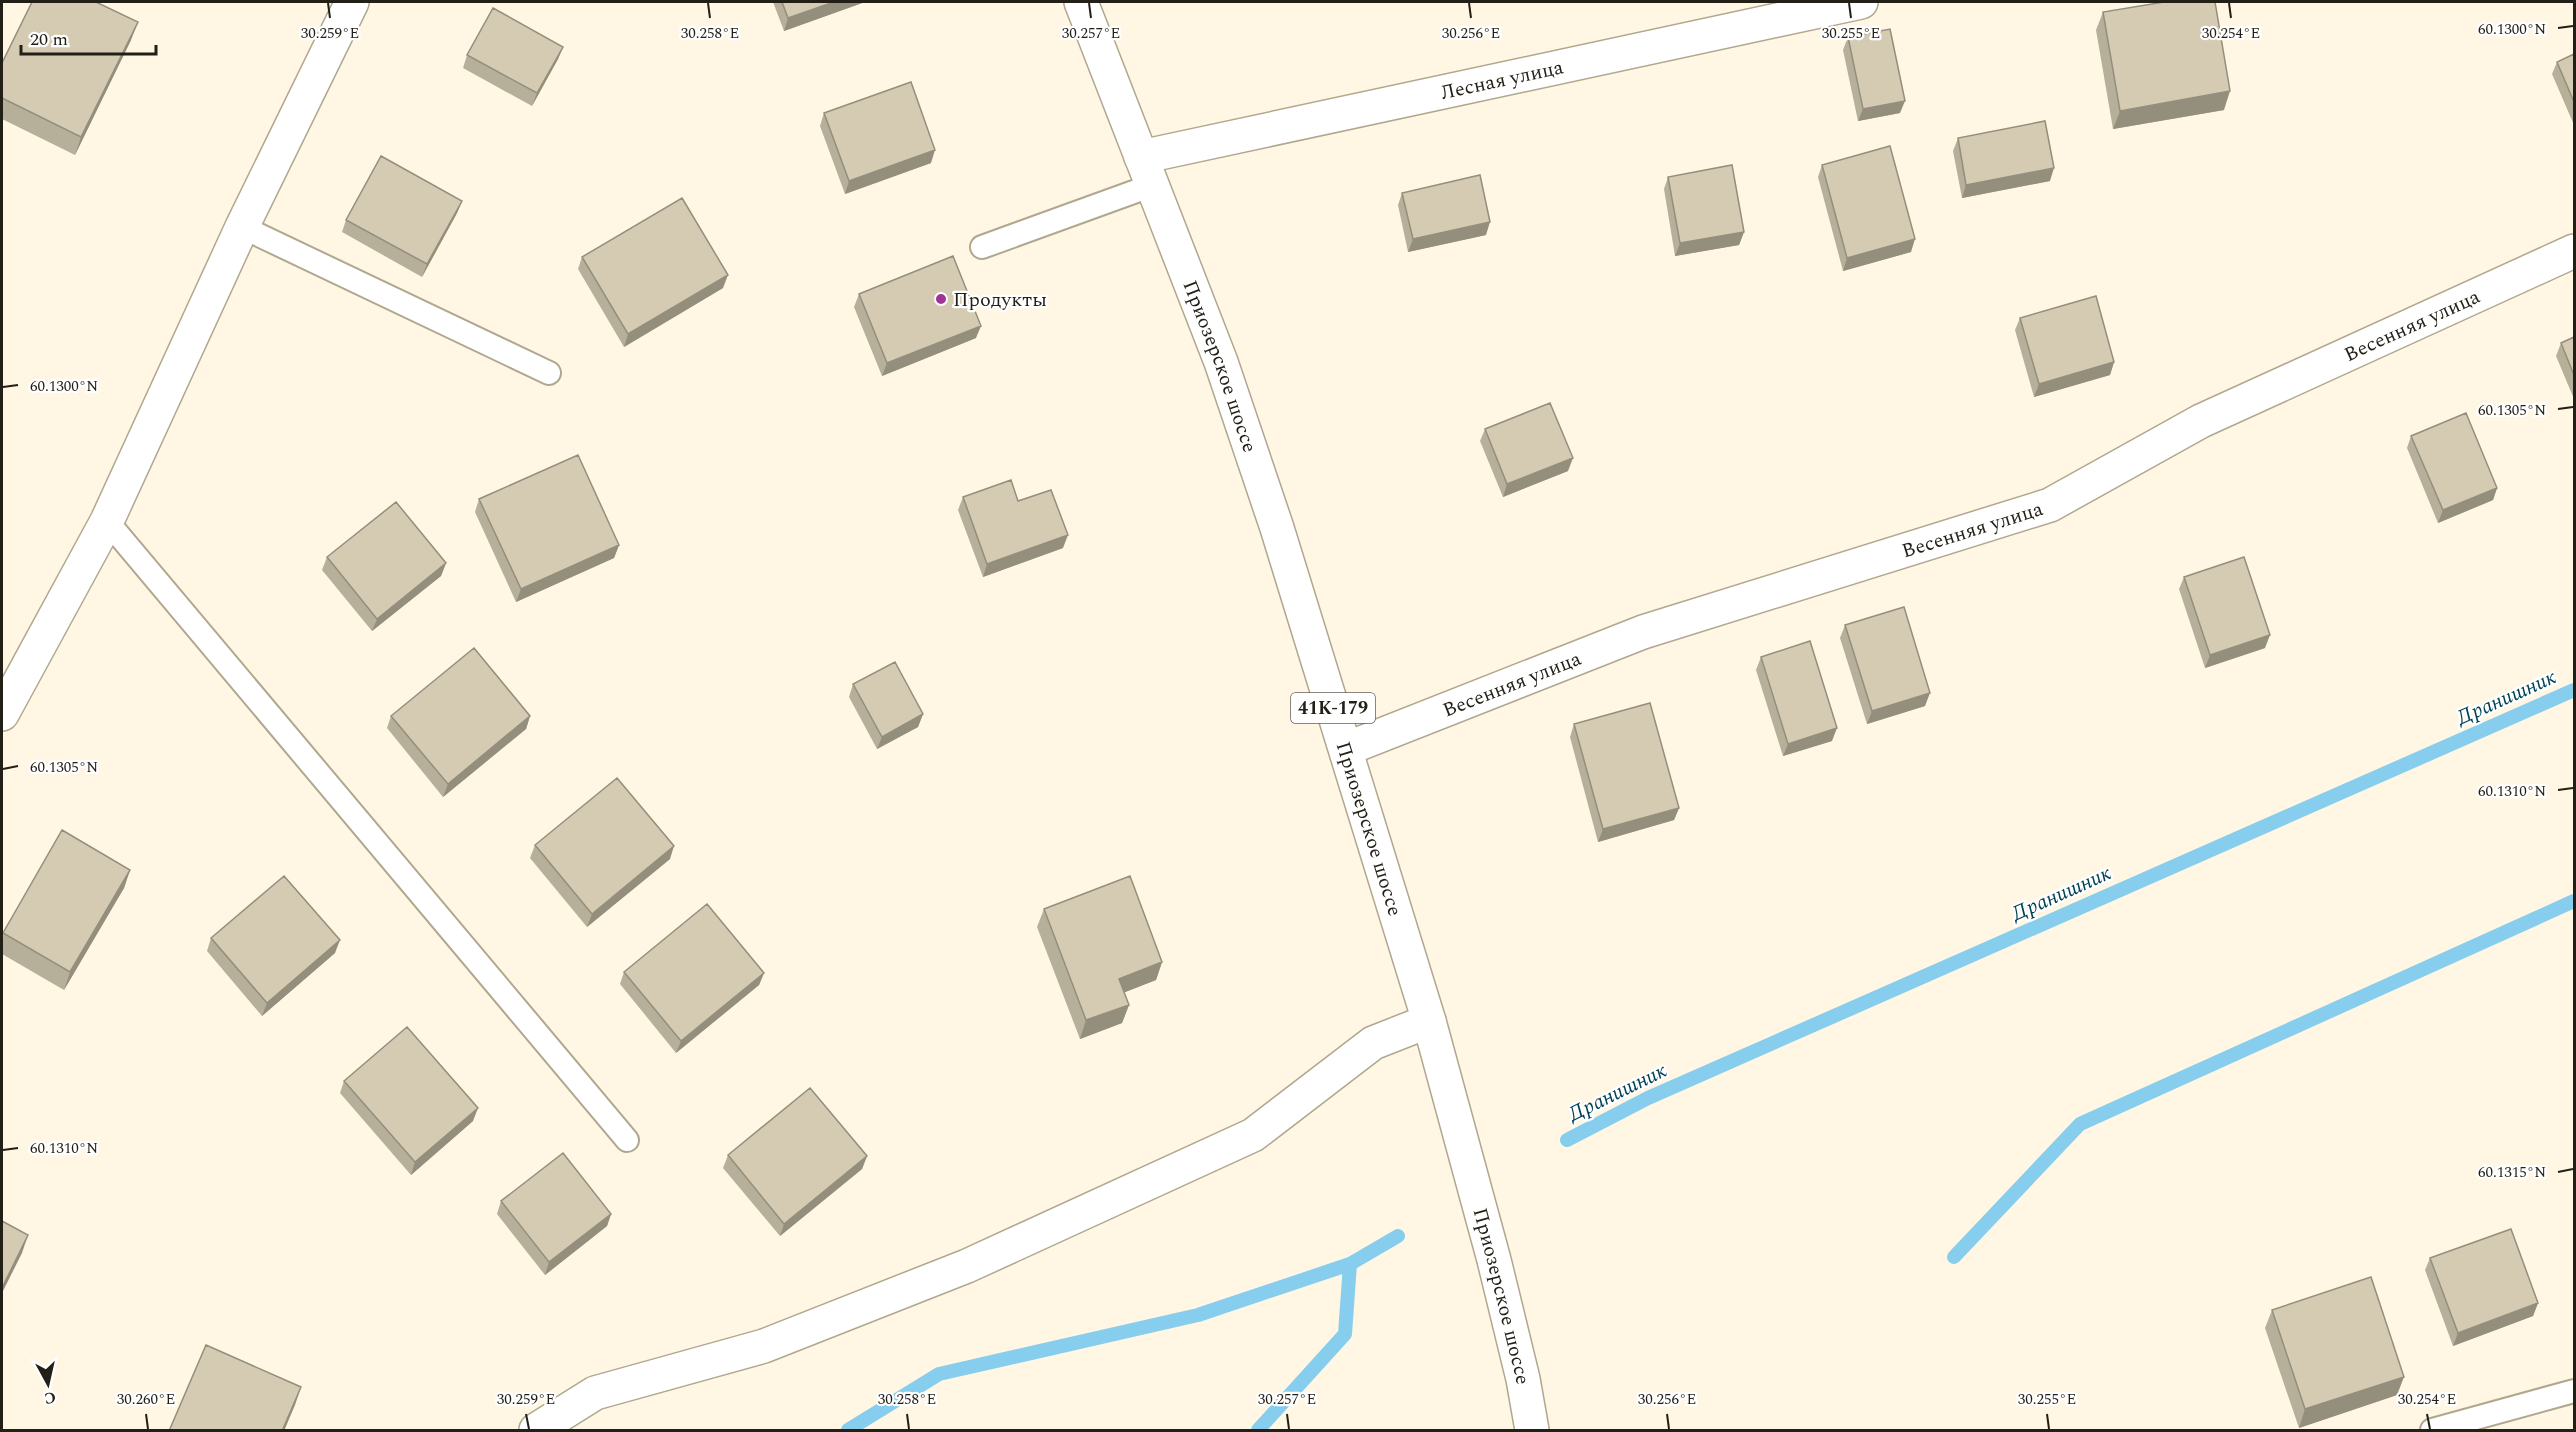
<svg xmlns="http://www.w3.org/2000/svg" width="2576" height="1432" viewBox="0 0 2576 1432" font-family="Spectral,serif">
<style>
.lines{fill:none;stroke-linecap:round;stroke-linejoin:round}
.stream{stroke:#86cdee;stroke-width:14}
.lane-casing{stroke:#b0a78f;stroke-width:26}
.street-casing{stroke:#b0a78f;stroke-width:36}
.primary-casing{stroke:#b0a78f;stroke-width:36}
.lane{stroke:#fff;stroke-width:22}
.street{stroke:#fff;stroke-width:33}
.primary{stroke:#fff;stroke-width:33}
.wall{fill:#b6af99}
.shaded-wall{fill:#948e7d}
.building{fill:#d4cbb2;stroke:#948e7d;stroke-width:1.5}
.ticks{fill:none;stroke:#221f16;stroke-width:2}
.poi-dot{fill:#9e3495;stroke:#fff;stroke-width:2}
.labels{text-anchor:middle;stroke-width:4.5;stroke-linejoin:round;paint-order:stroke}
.shield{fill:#fff;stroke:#64625c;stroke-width:1.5}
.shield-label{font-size:18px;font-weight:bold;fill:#221f16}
.street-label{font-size:20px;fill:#221f16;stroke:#fff}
.poi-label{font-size:20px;fill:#221f16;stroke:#fff;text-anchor:start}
.water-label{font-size:21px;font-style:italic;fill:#014157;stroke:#fff}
.ticks-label{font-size:15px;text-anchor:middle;fill:#221f16;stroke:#fff;stroke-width:4.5;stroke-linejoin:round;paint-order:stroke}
</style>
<rect width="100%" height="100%" fill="#fff7e3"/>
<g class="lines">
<path class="stream" d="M1567,1140L1648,1098L2574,690
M1954,1257L2080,1124L2574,901
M848,1430L939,1374L1198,1315L1350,1264L1398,1236
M1258,1430L1345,1334L1350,1264"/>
<defs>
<path id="lane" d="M242,227L549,373
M982,247L1153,185
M107,521L627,1140
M2432,1430L2574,1391"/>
<g id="street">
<path id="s1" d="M1141,157L1861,2"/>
<path d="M2,714L107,521L242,227L352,2"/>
<path id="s2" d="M1346,749L1643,632L2050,505L2201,421L2574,251"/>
<path d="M536,1430L595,1393L764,1346L967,1266L1253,1135L1373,1043L1429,1021"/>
</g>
<g id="primary">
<path id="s3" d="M1081,2L1221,362L1277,528L1429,1021L1494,1260L1523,1379L1532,1430"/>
</g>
</defs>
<use href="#lane" class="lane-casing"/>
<use href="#street" class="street-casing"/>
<use href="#primary" class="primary-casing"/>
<use href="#lane" class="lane"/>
<use href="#street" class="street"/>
<use href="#primary" class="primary"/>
</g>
<path class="wall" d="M773,2H865L784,31Z
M2103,12L2224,110L2113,129L2096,30Z
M1848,37L1900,113L1858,121L1843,50Z
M131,40L75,155L2,119V63Z
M563,47L558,59L532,106L463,68L467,55Z
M2574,54V125L2552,74L2557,62Z
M824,113L931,163L845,194L820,126Z
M1958,138L2050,181L1962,198L1953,151Z
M1822,165L1911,252L1843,271L1818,177Z
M1668,177L1744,232L1739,245L1675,256L1664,189Z
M1402,193L1486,235L1408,252L1398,205Z
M462,201L457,213L422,277L342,232L346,220Z
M582,257L723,288L624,347L578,269Z
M859,294L976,338L882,376L854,307Z
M2020,318L2114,362L2110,375L2034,397L2015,330Z
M2574,337V399L2556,356L2561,343Z
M1485,429L1568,471L1503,497L1480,441Z
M2411,436L2497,488L2493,500L2438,523L2407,448Z
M963,497L1018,501L1063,548L983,577L958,510Z
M479,499L619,545L614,558L516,602L475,512Z
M327,557L446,563L441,576L372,631L322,570Z
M2184,577L2265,648L2205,668L2179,589Z
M1845,625L1925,706L1867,724L1840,638Z
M1761,657L1832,741L1783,756L1756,670Z
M853,684L923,714L918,727L877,749L849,697Z
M391,716H530L526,729L443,797L387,728Z
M1574,724L1679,808L1674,820L1598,842L1570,737Z
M535,845L670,859L587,927L530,858Z
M130,870L124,888L64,990L2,954V936L3,933Z
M1044,909L1162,962L1156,980L1124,992L1129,1005L1122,1023L1080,1039L1037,927Z
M211,938L335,953L262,1016L207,951Z
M624,972L764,973L759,985L676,1053L620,984Z
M344,1081L473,1121L411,1175L340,1093Z
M728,1155L867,1156L862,1169L780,1236L723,1168Z
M501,1201L611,1214L607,1226L545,1275L497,1214Z
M2430,1258L2538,1303L2533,1316L2453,1346L2425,1270Z
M2272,1310L2397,1395L2299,1428L2265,1328Z"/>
<path class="shaded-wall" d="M834,2H865L784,31L788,18Z
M138,22L131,40L75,155L81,137Z
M563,47L558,59L532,106L537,93Z
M2230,91L2224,110L2113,129L2120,111Z
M1905,101L1900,113L1858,121L1863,109Z
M935,150L931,163L845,194L849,181Z
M2054,168L2050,181L1962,198L1966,185Z
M462,201L457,213L422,277L427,264Z
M1490,222L1486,235L1408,252L1413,239Z
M1744,232L1739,245L1675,256L1680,243Z
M1915,239L1911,252L1843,271L1847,258Z
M728,275L723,288L624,347L628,334Z
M981,326L976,338L882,376L887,363Z
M2114,362L2110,375L2034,397L2039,384Z
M1573,458L1568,471L1503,497L1507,484Z
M2497,488L2493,500L2438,523L2443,510Z
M1068,535L1063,548L983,577L987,564Z
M619,545L614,558L516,602L521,589Z
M446,563L441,576L372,631L377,619Z
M2270,635L2265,648L2205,668L2210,655Z
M1930,693L1925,706L1867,724L1872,711Z
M923,714L918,727L877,749L882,737Z
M530,716L526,729L443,797L448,784Z
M1837,728L1832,741L1783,756L1788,744Z
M1679,808L1674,820L1598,842L1603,829Z
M674,846L670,859L587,927L592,914Z
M130,870L124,888L64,990L70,972Z
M340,940L335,953L262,1016L267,1003Z
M1162,962L1156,980L1113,997L1119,979Z
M764,973L759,985L676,1053L681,1041Z
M1129,1005L1122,1023L1080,1039L1086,1020Z
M478,1108L473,1121L411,1175L415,1162Z
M867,1156L862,1169L780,1236L784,1224Z
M611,1214L607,1226L545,1275L549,1262Z
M28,1235L22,1253L2,1293V1288Z
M2538,1303L2533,1316L2453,1346L2458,1333Z
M2404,1377L2397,1395L2299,1428L2305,1409Z
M301,1387L295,1405L284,1431H282Z"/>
<path class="building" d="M32,2H96L138,22L81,137L2,98V63Z
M782,2H834L788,18Z
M2164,2H2215L2230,91L2120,111L2103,12Z
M493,8L563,47L537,93L467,55Z
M1890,29L1905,101L1863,109L1848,37Z
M2574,54V102L2557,62Z
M911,82L935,150L849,181L824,113Z
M2045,121L2054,168L1966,185L1958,138Z
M1890,146L1915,239L1847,258L1822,165Z
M381,156L462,201L427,264L346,220Z
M1732,165L1744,232L1680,243L1668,177Z
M1480,175L1490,222L1413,239L1402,193Z
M682,198L728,275L628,334L582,257Z
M953,256L981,326L887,363L859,294Z
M2096,296L2114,362L2039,384L2020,318Z
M2574,337V375L2561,343Z
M1550,403L1573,458L1507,484L1485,429Z
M2466,413L2497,488L2443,510L2411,436Z
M578,455L619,545L521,589L479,499Z
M1011,480L1018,501L1051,490L1068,535L987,564L963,497Z
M396,502L446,563L377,619L327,557Z
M2244,557L2270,635L2210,655L2184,577Z
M1904,607L1930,693L1872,711L1845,625Z
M1810,641L1837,728L1788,744L1761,657Z
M474,648L530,716L448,784L391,716Z
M895,662L923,714L882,737L853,684Z
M1650,703L1679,808L1603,829L1574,724Z
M617,778L674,846L592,914L535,845Z
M62,830L130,870L70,972L3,933Z
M284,876L340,940L267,1003L211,938Z
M1130,876L1162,962L1119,979L1129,1005L1086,1020L1044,909Z
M707,904L764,973L681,1041L624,972Z
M407,1027L478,1108L415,1162L344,1081Z
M810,1088L867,1156L784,1224L728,1155Z
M563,1153L611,1214L549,1262L501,1201Z
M2,1221L28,1235L2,1288Z
M2511,1229L2538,1303L2458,1333L2430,1258Z
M2371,1277L2404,1377L2305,1409L2272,1310Z
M206,1345L301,1387L282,1431H169Z"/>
<path class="ticks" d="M328,3L330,18M708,3L710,18M1089,3L1091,18M1469,3L1471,18M1849,3L1851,18M2229,3L2231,18M2558,28L2573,26M3,387L18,385M2558,409L2573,407M3,769L18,766M2558,790L2573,788M3,1150L18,1148M2558,1172L2573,1169M146,1414L148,1429M526,1414L529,1429M907,1414L909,1429M1287,1414L1289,1429M1667,1414L1669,1429M2047,1414L2049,1429M2427,1414L2430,1429"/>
<circle class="poi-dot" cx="941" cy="299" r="6"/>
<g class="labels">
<rect class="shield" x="1291" y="693" width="84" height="30" rx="4.5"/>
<g class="shield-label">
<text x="1333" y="714">41К-179</text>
</g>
<g class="street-label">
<text dy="7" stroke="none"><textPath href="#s1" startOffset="369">Лесная улица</textPath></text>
<text dy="7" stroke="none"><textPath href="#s2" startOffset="1150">Весенняя улица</textPath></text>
<text dy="7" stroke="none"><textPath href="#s3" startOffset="390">Приозерское шоссе</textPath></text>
<text dy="7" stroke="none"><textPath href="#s2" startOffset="664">Весенняя улица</textPath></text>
<text dy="7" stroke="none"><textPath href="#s2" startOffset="178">Весенняя улица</textPath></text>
<text dy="7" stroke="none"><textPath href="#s3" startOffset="876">Приозерское шоссе</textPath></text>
<text dy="7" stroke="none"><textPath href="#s3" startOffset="1362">Приозерское шоссе</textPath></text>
</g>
<g class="poi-label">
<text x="953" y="306">Продукты</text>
</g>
<g class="water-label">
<text transform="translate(2506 697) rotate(-24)" y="7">Дранишник</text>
<text transform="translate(2061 893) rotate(-24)" y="7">Дранишник</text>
<text transform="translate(1617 1092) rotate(-26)" y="7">Дранишник</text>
</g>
</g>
<g class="ticks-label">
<text x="2512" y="34">60.1300°N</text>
<text x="330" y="38">30.259°E</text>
<text x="710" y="38">30.258°E</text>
<text x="1091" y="38">30.257°E</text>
<text x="1471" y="38">30.256°E</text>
<text x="1851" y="38">30.255°E</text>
<text x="2231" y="38">30.254°E</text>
<text x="64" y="391">60.1300°N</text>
<text x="2512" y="415">60.1305°N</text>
<text x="64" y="772">60.1305°N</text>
<text x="2512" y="796">60.1310°N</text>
<text x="64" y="1153">60.1310°N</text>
<text x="2512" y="1177">60.1315°N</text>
<text x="146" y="1404">30.260°E</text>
<text x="526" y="1404">30.259°E</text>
<text x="907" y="1404">30.258°E</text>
<text x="1287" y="1404">30.257°E</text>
<text x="1667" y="1404">30.256°E</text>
<text x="2047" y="1404">30.255°E</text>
<text x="2427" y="1404">30.254°E</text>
</g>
<rect width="2576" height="1432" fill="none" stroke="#221f16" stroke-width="6"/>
<g transform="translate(48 1384) rotate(172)" stroke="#ffffff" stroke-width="4.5" paint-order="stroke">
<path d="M0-4.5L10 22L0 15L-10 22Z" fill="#221f16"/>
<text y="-9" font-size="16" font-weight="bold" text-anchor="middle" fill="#221f16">С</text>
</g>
<path d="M21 45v9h135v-9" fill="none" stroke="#221f16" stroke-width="3"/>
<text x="30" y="45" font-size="18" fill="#221f16" stroke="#ffffff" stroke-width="4.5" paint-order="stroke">20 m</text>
</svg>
